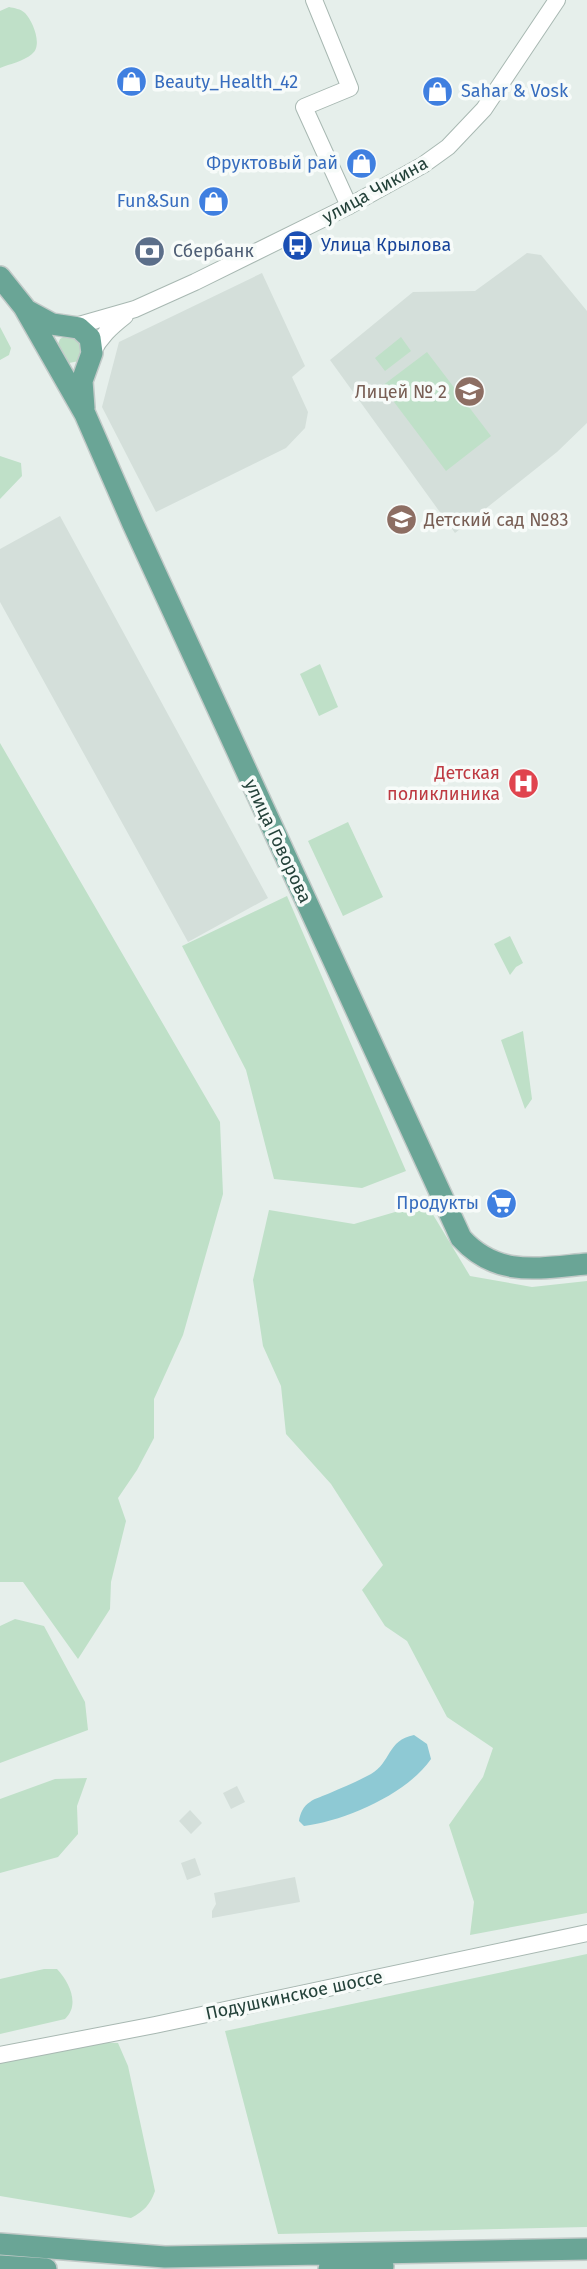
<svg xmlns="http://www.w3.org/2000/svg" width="587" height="2269" viewBox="0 0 587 2269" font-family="'Fira Sans',sans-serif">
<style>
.built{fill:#d4dfda}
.green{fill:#bfe0c8}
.water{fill:#8ec9d4}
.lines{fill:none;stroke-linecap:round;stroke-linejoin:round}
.minor-casing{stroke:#a8b8b2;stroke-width:18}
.major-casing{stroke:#c2cac8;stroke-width:24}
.minor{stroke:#fff;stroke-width:16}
.major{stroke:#6aa596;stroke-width:21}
.labels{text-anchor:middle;stroke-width:7;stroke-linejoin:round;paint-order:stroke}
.shop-label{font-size:18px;fill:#366cbe;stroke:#f7fbf9;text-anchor:end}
.street-label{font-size:18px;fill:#24423a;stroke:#f7fbf9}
.transit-label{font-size:18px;fill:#164399;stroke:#f7fbf9;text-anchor:start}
.service-label{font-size:18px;fill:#4e5e75;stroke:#f7fbf9;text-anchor:start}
.education-label{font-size:18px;fill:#785e54;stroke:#f7fbf9;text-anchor:end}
.health-label{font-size:18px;fill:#be3a42;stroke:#f7fbf9;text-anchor:end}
</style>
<rect width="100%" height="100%" fill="#e6efeb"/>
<path class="built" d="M527,253L541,255L587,311V423L557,452L455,533L330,360L413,292L475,291Z
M262,273L305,366L292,377L308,412L305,428L286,448L156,512L102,407L119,342Z
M60,516L268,898L188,942L0,602V549Z
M237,1786L245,1802L231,1809L223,1793Z
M190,1810L202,1823L191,1834L179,1821Z
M195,1858L201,1875L187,1880L181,1863Z
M295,1877L300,1902L212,1918V1911L216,1904L214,1893Z"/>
<path class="green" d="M9,7C14,8 21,9 25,13C33,21 43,46 32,54C24,61 10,64 0,68V11Z
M0,327L11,348L9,355L0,360Z
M68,334L85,343L79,361L69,363L64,361L56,349L60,339Z
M401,337L411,351L385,371L375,358Z
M427,352L491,436L446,471L382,386Z
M0,456L21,463L22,476L0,499Z
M320,664L338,707L319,716L300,674Z
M0,743L220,1122L223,1194L183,1335L154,1399V1438L137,1470L118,1498L126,1521L111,1582L110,1609L78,1659L23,1582H0Z
M348,822L383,897L343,916L308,841Z
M287,896L406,1171L362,1188L274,1179L246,1070L182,946Z
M510,936L523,963L516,967L510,975L494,944Z
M523,1031L532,1099L525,1109L501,1040Z
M426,1203L470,1276L532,1287L587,1281V1913L470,1935L474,1902L449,1825L483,1777L493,1748L447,1717L407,1641L385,1626L362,1590L383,1565L331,1484L286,1434L281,1386L263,1346L253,1280L269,1210L354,1224Z
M15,1619L44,1626L85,1702L88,1730L0,1763V1626Z
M87,1778L77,1806L78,1834L58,1857L0,1873V1799L55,1779Z
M587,1954V2227L278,2234L225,2031Z
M44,1969H57C70,1983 80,2005 65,2019L0,2034V1979Z
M92,2042L118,2043L128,2066L155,2191C150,2205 144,2211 131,2218L0,2196V2062Z"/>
<path class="water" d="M414,1735L427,1744L431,1759C407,1794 345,1821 304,1826L299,1821C300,1814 303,1806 310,1802C315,1798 324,1796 330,1793C344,1787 358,1781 371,1774C391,1763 387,1740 414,1735Z"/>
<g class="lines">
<defs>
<path id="minor" d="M314,0L350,88L304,107L349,206
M72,327L135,309L195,282L349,206L423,165L448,147L484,109L557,0
M92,353C100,337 111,327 125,316
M0,2055L155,2025L587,1933"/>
<path id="major" d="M0,277L24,307L85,414L133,524L461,1238C497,1278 539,1268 587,1264
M28,311L52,324L79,328L90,338L92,353L82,381L84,408
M0,2244L165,2257L587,2249
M0,2266L46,2269
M329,2269L383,2266"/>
</defs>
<use href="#minor" class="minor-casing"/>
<use href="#major" class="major-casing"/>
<use href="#minor" class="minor"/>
<use href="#major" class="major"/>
</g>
<defs>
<symbol id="shop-disc" viewBox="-11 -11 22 22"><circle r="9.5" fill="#3f7fe0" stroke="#f7fbf9"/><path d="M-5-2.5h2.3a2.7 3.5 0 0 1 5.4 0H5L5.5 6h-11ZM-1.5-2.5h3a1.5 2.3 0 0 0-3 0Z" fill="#fff"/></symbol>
<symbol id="bus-disc" viewBox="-11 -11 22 22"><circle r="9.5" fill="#1a4fb4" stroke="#f7fbf9"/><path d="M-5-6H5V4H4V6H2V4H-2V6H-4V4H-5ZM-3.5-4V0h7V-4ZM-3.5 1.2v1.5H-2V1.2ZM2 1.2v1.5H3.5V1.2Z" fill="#fff"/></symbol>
<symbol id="bank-disc" viewBox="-11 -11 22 22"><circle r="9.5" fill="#5c6f8a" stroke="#f7fbf9"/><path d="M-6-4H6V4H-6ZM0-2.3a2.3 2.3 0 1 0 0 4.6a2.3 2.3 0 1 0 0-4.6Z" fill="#fff"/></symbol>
<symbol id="school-disc" viewBox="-11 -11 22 22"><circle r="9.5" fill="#8d6e63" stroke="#f7fbf9"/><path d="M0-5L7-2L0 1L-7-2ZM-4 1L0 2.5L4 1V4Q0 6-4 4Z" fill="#fff"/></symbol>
<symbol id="hospital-disc" viewBox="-11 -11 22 22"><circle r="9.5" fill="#e0444e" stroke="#f7fbf9"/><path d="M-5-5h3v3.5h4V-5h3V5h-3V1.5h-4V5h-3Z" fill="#fff"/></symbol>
<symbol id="supermarket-disc" viewBox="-11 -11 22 22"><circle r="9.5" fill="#3f7fe0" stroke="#f7fbf9"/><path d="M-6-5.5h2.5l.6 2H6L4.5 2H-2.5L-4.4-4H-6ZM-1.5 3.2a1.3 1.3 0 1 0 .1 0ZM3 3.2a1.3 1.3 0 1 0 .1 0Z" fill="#fff"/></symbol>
</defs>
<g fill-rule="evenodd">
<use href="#shop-disc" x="114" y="64" width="35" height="35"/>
<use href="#shop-disc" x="420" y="74" width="35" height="35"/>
<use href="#shop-disc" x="344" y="146" width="35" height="35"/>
<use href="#shop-disc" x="196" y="184" width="35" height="35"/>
<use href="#bus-disc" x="280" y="228" width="35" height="35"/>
<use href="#bank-disc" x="132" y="234" width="35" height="35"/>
<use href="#school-disc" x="452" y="374" width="35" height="35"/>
<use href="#school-disc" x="384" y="502" width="35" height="35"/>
<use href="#hospital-disc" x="506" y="766" width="35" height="35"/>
<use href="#supermarket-disc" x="484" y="1186" width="35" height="35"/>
</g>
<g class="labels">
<g class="shop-label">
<text x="154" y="88" text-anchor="start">Beauty_Health_42</text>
<text x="461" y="97" text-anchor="start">Sahar &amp; Vosk</text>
<text x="338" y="169">Фруктовый рай</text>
<text x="190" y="207">Fun&amp;Sun</text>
<text x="479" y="1209">Продукты</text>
</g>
<g class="street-label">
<text transform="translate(375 190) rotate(-29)" y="6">улица Чикина</text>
<text transform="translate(278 841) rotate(65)" y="6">улица Говорова</text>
<text transform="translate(294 1995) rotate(-12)" y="6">Подушкинское шоссе</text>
</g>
<g class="transit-label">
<text x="321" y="251">Улица Крылова</text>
</g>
<g class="service-label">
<text x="173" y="257">Сбербанк</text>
</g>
<g class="education-label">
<text x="447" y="398">Лицей № 2</text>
<text x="424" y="526" text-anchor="start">Детский сад №83</text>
</g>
<g class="health-label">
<text x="500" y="779">Детская<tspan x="500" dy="21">поликлиника</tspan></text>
</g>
</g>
</svg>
